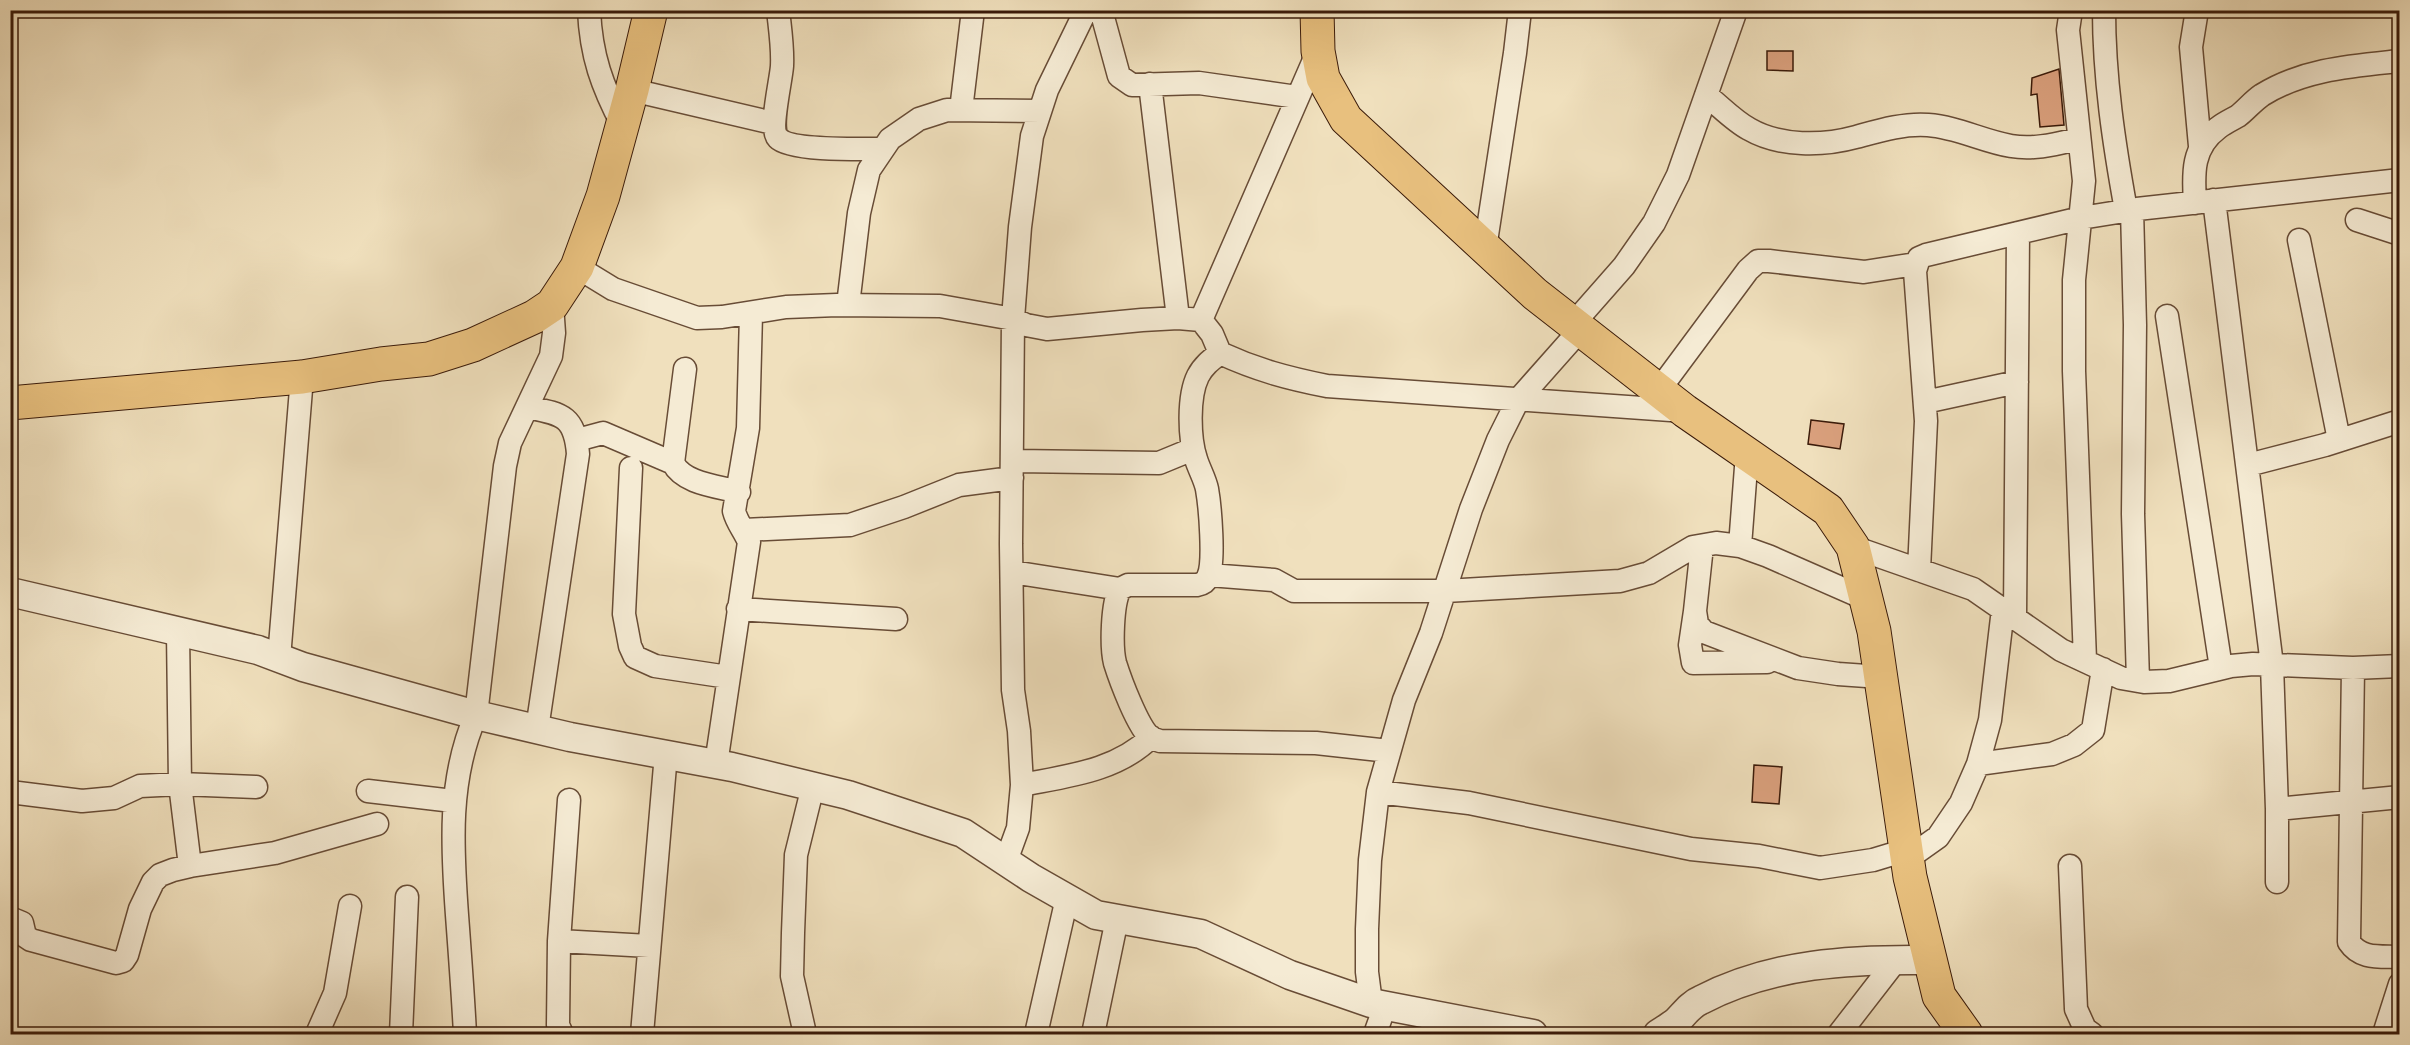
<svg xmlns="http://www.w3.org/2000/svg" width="2410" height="1045" viewBox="0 0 2410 1045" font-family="'IM FELL Great Primer',serif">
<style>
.building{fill:#dba17e;stroke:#3a1a09;stroke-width:1.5}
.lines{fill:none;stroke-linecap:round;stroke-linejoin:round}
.minor-casing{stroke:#684c36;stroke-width:25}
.tertiary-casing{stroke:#684c36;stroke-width:31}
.primary-casing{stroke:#3a1a09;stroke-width:35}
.minor{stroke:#f5ebd4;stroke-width:22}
.tertiary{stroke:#f5ebd4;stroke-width:28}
.primary{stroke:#e8c07e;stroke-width:33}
</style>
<rect width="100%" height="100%" fill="#f0e0bd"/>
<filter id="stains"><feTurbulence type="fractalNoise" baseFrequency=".00333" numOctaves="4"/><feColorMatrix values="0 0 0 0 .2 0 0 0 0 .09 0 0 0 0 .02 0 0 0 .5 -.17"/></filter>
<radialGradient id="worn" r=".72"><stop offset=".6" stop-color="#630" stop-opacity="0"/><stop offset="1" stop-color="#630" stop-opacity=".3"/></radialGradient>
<path class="building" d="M1767,51H1793V71L1767,70Z
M2059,69L2064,125L2040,127L2037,94L2031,95L2032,78Z
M1811,420L1844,424L1840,449L1808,444Z
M1754,765L1782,767L1779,804L1752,802Z"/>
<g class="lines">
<defs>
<path id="minor" d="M589,10C591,56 602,86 623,126
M778,10C780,29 783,47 782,66C781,81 769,129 778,138C790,151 863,149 883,149
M1101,10L1119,76L1132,85L1199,83L1297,97
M2071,10L2068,30L2084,181L2074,280V371L2085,660
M2104,10C2104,78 2114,144 2126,210
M2197,10L2191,47L2200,146
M1150,84L1178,318
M632,90L773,123
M1706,95C1720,106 1734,121 1749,129C1780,147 1823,146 1856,137C1878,131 1904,123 1928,125C1957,127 1982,141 2011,146C2034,150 2056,144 2078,139
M961,110L973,10
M2214,200L2272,665L2277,809V882
M2195,203C2193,173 2192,147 2218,128C2224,123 2231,120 2238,116C2246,110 2253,101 2262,95C2304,69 2352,66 2400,61
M2132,209L2135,325L2133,514L2138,681
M2357,220L2400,234
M2299,240L2339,440
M1485,248L1515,53L1520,10
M577,267L613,289L697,318L722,317L786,307L837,305L940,306L1013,319L1026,325L1047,329L1142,320L1178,318L1201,320L1212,334L1220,353C1257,370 1287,378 1327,386L1685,411
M848,305L859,213L869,170L890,139L919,119L947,110L1040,111
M2167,316L2221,668
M1201,320L1318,51
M1573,324L1624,266L1654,223L1678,175L1736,10
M1220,353C1211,360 1203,366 1198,376C1188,396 1189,438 1196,459C1199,469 1205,479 1207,489C1210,506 1215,563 1208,577C1206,582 1202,584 1197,585H1128L1120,589C1112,603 1111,647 1115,663C1120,679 1138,728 1151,738C1154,739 1157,740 1160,741L1316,743L1389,751
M685,369L673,463C684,484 717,486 739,492
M1659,390L1748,270L1758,261H1769L1864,272L1916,264
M1925,402L2017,382
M527,407C561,414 575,415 578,454L537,729
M577,440L603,433L673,463
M1012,461L1159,463L1193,449
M2248,465L2325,445L2400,421
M631,468L624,614L630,646L635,657L655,666L728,677
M744,530L850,525L904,507L959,485L1012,478
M1702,546L1695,611L1697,624L1704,632L1798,668L1838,674L1881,677
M1740,546L1747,454
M1853,547L1973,589L2061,650L2121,678L2144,682L2169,681L2231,666L2253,664L2353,668L2400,666
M1919,570L1926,421L1915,271L1919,258L1926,255L2081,218L2137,209L2400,180
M1012,572L1120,589
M1209,575L1274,580L1294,591H1445L1620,581L1649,573L1693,547L1716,543L1740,546L1768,556L1866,599
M738,609L896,619
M1695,611L1690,645L1693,663L1767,662
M2015,617L2018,233
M178,632L180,784L190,866
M279,658L302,377
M2353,668L2349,942C2361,960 2380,956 2400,957
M716,764L749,542C744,530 737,523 734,511L748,428L751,314
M1978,764L2052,754L2074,745L2093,730L2103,669
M1022,785C1067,776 1117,771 1151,737
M368,791L453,801
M10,792L82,801L114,798L140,786L180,784L256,787
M1378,792L1469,803L1691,849L1759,856L1820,868L1873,860L1906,850
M2277,809L2400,797
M1907,859L1938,837L1961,803L1978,764L1990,720L2003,609
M1006,861L1018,828L1022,785L1019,731L1013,690L1011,544L1013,319L1020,227L1032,136L1047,90L1086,10
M2070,866L2076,1009L2085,1029L2092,1034
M10,918L22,923L25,936L31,940L116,963L123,961L127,955L140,909L153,882L160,875L173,870L190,866L275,853L377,824
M559,941L649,946
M1371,1003L1367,972V929L1370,860L1378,792L1404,700L1431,633L1471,509L1498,440L1518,400L1580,330
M317,1034L335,993L350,906
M401,1034L407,897
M465,1034C463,995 460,955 457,915C452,846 448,779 476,715L505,466L510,443L551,356L554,333L552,305
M562,1034L558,1025L559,941L569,800
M642,1034L666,754
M805,1034L792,976L793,933L796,855L813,786
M1036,1034L1067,898
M1093,1034L1117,919
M1375,1034L1385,1006
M1839,1034L1897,959
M2384,1034L2400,984"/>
<path id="tertiary" d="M10,592L258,650L303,667L476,715L570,737L732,767L848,795L963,833L1031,878L1096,915L1201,934L1290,975L1371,1003L1533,1034
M1658,1034C1664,1030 1671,1026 1677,1021C1684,1014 1691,1004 1701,1000C1772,963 1851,959 1930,960"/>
<path id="primary" d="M1317,10L1318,51L1323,78L1346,119L1535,294L1685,411L1828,510L1853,547L1874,631L1910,877L1939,996L1966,1034
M10,403L302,377L381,364L429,359L473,345L534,317L552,305L577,267L603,196L632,90L651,10"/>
</defs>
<use href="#minor" class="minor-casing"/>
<use href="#tertiary" class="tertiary-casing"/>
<use href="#primary" class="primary-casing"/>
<use href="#minor" class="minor"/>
<use href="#tertiary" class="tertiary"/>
<use href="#primary" class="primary"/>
</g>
<rect width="2410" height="1045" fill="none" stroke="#f0e0bd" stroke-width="36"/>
<rect x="12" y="12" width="2386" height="1021" fill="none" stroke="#3a1a09" stroke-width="3"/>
<rect x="18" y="18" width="2374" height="1009" fill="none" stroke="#3a1a09" stroke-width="1.5"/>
<rect width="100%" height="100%" filter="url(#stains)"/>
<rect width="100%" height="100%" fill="url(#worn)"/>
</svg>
